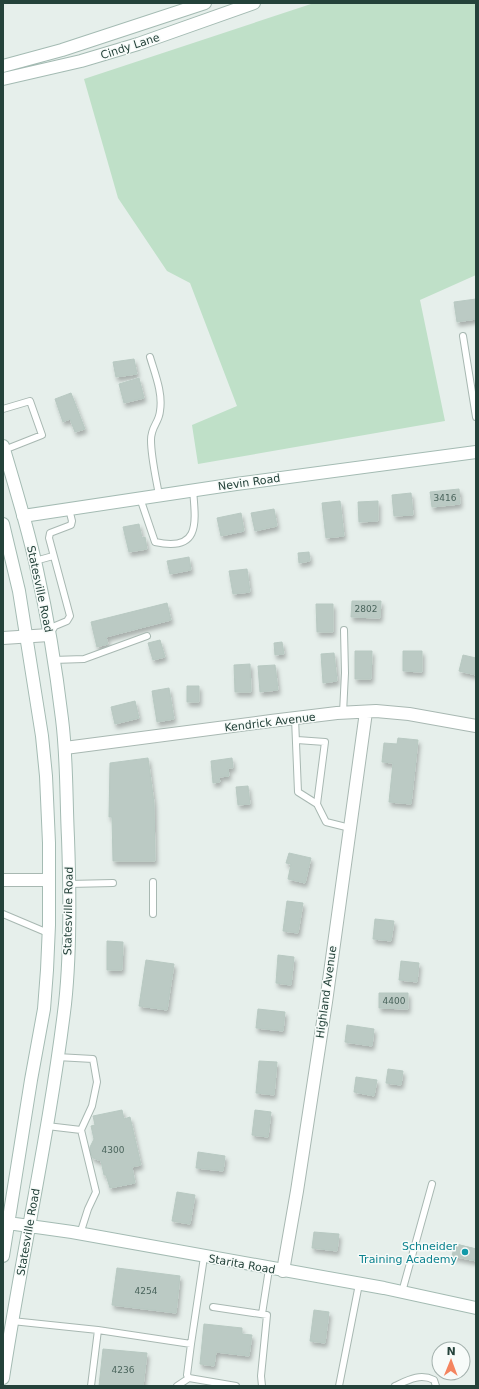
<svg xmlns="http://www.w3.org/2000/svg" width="479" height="1389" viewBox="0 0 479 1389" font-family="'DejaVu Sans',sans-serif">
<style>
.green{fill:#bfe0c8}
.building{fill:#bbcac4;stroke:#b8c9c2;filter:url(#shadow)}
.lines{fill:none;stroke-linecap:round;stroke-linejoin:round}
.lane-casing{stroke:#a8b8b2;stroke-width:8}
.street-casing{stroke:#a8b8b2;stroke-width:14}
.secondary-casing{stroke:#a4bbb3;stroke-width:14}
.lane{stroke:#fff;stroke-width:6}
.street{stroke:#fff;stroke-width:12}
.secondary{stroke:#fff;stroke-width:12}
.culture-dot{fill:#0f9aa8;stroke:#f7fbf9;stroke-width:1.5}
.labels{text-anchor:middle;stroke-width:3;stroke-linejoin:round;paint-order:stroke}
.number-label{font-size:9px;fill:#4a645c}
.street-label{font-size:11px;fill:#24423a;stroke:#f7fbf9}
.culture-label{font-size:11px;fill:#0d838f;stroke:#f7fbf9;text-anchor:end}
</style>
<defs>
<filter id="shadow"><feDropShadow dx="2" dy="4" stdDeviation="2" flood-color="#0004"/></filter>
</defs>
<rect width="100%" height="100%" fill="#e6efeb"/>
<path class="green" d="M314,3H476V275L420,300L445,421L198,464L192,425L237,406L190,283L167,271L118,198L84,79Z"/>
<path class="building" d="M476,299V319L457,322L454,302Z
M134,359L137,374L116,377L113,362Z
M139,378L144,398L124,403L119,384Z
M71,393L85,429L75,432L70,419L63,422L55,399Z
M459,489L460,504L432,507L430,492Z
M411,493L413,515L394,516L392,495Z
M340,501L344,536L326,538L322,503Z
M378,501V521L359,522L358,502Z
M274,509L277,526L255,531L251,513Z
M241,513L244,531L221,536L217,518Z
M139,524L142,538L145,537L147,549L129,552L123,527Z
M309,552L310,561L299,563L298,553Z
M189,557L191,570L170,574L167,561Z
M247,569L250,592L233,594L229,571Z
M352,601H381L380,618L351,617Z
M167,603L171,620L106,637L108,644L97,647L91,622Z
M316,604H333V632H317Z
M160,640L165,657L153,660L148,643Z
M282,642L284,654L275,655L274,643Z
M355,651H372L371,679H355Z
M403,651H422V672L403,671Z
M334,653L337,681L323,683L321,654Z
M463,655L476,658V675L459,671Z
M250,664L251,692H235L234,665Z
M275,665L278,690L260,692L258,666Z
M187,686H199V702H187Z
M169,688L174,719L157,722L152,691Z
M135,701L139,718L115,724L111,707Z
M398,738L418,740L411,804L389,802L393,763L382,762L384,743L397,744Z
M148,758L154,803L155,861H113L112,817H109L110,763Z
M232,758L233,768H228L229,776L219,777L220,782L213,783L211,761Z
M248,786L250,804L238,805L236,787Z
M289,853L311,858L305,883L288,879L291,864L286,863Z
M287,901L303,903L298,933L283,931Z
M375,919L394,921L391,941L373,939Z
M107,941L123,942L122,970H107Z
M278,955L294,957L291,985L276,983Z
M146,960L174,964L167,1010L139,1006Z
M401,961L419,963L417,982L399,980Z
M379,993H408V1009L379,1008Z
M258,1009L285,1012L283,1031L256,1028Z
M347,1025L374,1029L372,1046L345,1042Z
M259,1061L277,1062L274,1095L256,1093Z
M388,1069L403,1071L401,1085L386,1083Z
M356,1077L377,1080L374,1096L354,1092Z
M122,1110L124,1119L130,1117L141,1165L132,1167L135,1183L110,1188L106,1175H104L101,1161L93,1158L90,1152V1147L94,1139L91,1126L95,1125L93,1116Z
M255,1110L271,1112L268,1137L252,1135Z
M198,1152L225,1156L223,1171L196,1168Z
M177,1192L195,1195L190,1224L172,1221Z
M314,1232L339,1234L337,1251L312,1248Z
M455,1244L476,1249V1261L452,1256Z
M456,1244L476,1249V1260L453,1256Z
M117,1268L180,1276L176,1313L112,1305Z
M314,1310L329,1312L325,1343L310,1341Z
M204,1324L242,1328V1334L252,1335L249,1356L216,1352L214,1366L200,1364Z
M103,1349L147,1353L143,1386H99Z"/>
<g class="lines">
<defs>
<path id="lane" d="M463,336L476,417
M150,357C155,374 163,393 160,411C159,423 151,426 151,440C151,457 156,478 159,495
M3,409L30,401L42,435L4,450
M140,498L155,542C200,552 196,524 193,490
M35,561L53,556
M50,634L55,626L67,621L70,616L49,538L50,533L71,525L72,521L69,509
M53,660L84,659L147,636
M343,713L345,673L344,630
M295,718L298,792L317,804L326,822L350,828
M297,740L325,742L317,804
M153,882V914
M69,884L113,883
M3,914L48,933
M57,1057L93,1059L97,1082L92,1106L81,1130
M47,1126L81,1130L96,1192L88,1209L80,1234
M402,1292L432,1184
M213,1307L267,1315L261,1376L262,1386
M262,1314L269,1269
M12,1321L98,1330
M191,1344L187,1375L189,1378L236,1386
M91,1386L98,1330L191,1344L204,1257
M177,1386L189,1378
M339,1386L359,1284
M395,1386C408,1380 420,1373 434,1380L436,1386"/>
<path id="street" d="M3,638L49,635
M65,748L271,721L337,713L376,711L409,714L476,726
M3,880H48
M283,1271L297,1191L326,1002L366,712"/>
<path id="secondary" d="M3,66L62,50L205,3
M3,79L81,61L138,44L254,3
M3,446C15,487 28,528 37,570C48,619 56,669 62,719C67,758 66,798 68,838C70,893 71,949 65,1004C50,1129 22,1253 3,1378
M23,516L236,484L476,452
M3,524L19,591L42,736L46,776L49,843V925L47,970L44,1009L31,1080L3,1256
M8,1223L72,1232L384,1288L476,1308"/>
</defs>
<use href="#lane" class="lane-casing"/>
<use href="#street" class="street-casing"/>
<use href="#secondary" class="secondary-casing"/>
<use href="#lane" class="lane"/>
<use href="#street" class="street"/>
<use href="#secondary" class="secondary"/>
</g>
<circle class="culture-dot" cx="465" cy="1252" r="4"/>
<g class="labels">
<g class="number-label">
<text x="445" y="501">3416</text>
<text x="366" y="612">2802</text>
<text x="394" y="1004">4400</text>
<text x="113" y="1153">4300</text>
<text x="146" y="1294">4254</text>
<text x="123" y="1373">4236</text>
</g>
<g class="street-label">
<text transform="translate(130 46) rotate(-18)" y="4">Cindy Lane</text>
<text transform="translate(249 482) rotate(-8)" y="4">Nevin Road</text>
<text transform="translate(40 589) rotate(78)" y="4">Statesville Road</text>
<text transform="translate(270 722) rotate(-7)" y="4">Kendrick Avenue</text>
<text transform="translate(68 911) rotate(-89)" y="4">Statesville Road</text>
<text transform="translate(326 992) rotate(-82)" y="4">Highland Avenue</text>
<text transform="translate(28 1232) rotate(-80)" y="4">Statesville Road</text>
<text transform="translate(242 1264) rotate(10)" y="4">Starita Road</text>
</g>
<g class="culture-label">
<text x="457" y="1250">Schneider<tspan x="457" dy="13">Training Academy</tspan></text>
</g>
</g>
<rect width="479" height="1389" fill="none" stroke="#24423a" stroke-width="8"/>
<g transform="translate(451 1361) rotate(1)"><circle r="19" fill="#f7fbf9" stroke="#a3b1ad"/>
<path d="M0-3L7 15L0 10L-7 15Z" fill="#f4845f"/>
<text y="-6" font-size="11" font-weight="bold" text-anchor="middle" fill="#24423a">N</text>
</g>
</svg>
